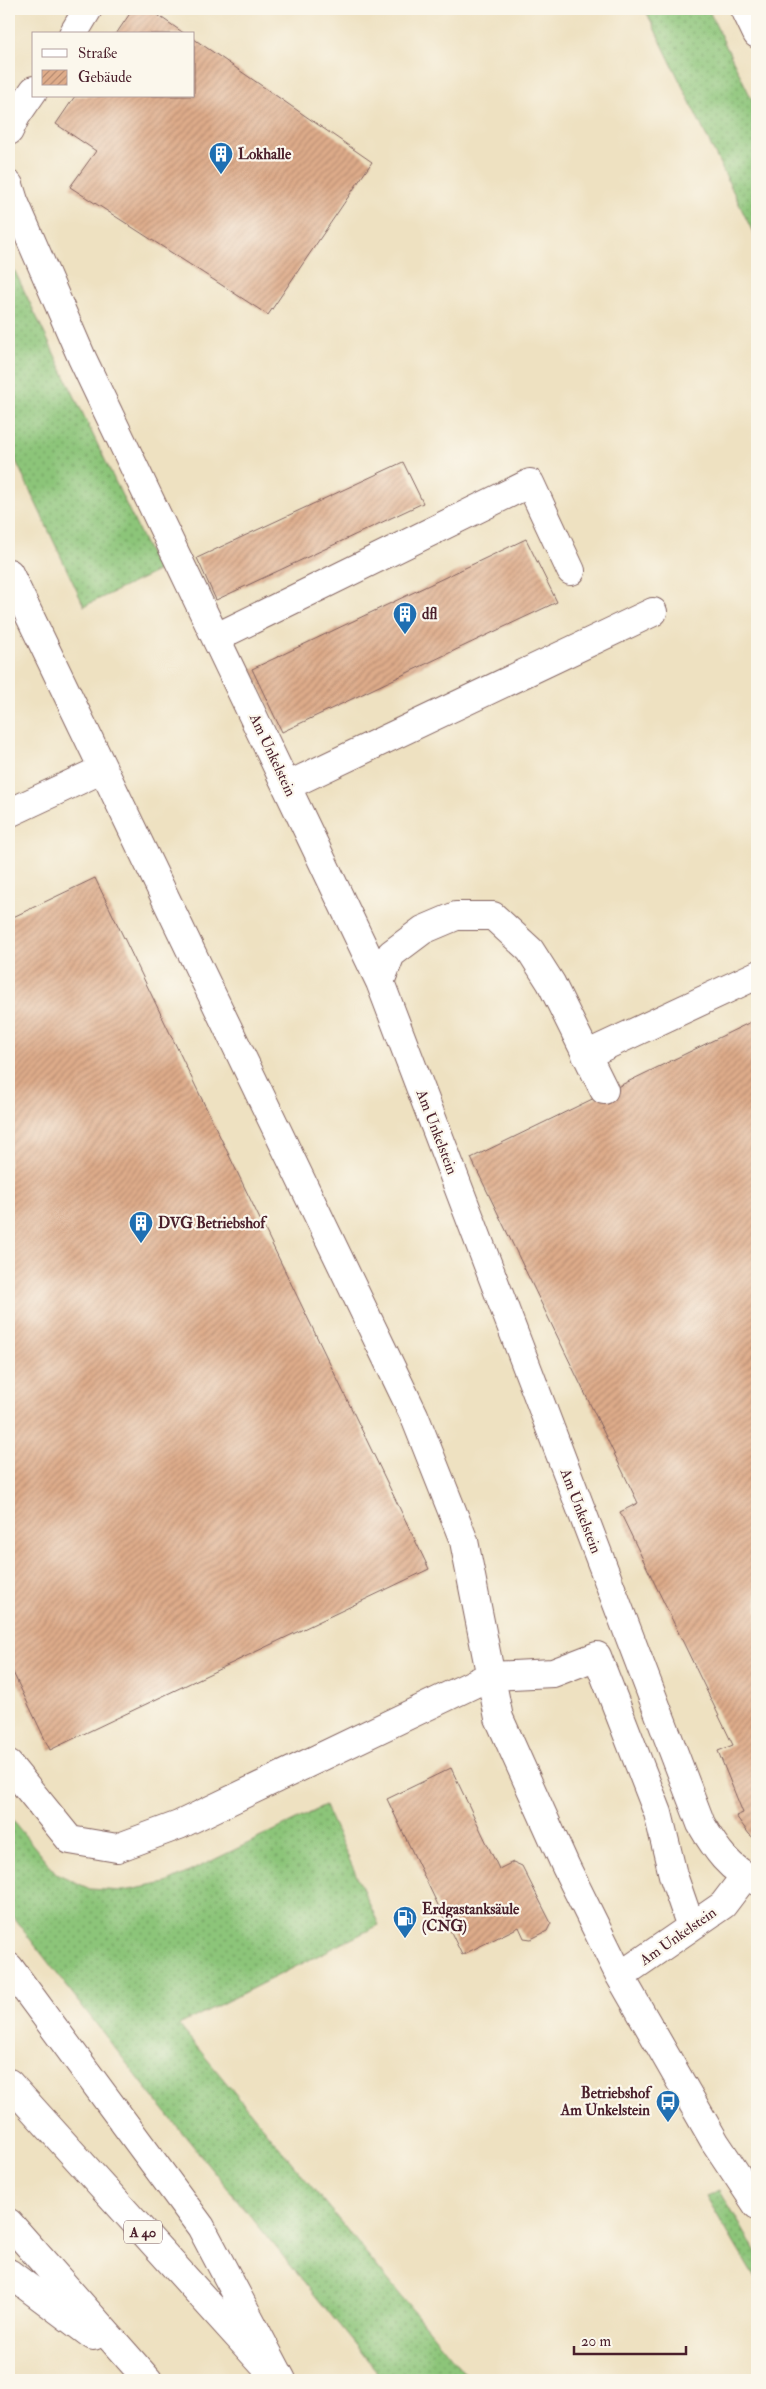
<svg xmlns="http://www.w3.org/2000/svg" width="766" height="2389" viewBox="0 0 766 2389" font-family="'IM FELL Double Pica',serif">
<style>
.grass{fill:url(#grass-dots);stroke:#6b7252}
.building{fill:url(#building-hatch)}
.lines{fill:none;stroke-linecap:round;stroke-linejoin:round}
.minor-casing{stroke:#836360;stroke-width:30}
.highway-casing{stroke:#836360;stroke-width:30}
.minor{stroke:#fff;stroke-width:28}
.highway{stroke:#fff;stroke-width:28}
.labels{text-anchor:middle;stroke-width:4.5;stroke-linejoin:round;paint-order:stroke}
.shield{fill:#fbf7ec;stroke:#7f6065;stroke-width:1}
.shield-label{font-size:14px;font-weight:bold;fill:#4a1f2b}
.poi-label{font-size:15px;font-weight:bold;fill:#4a1f2b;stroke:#fbf7ec;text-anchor:start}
.street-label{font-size:15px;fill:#4a1f2b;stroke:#fbf7ec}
</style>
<defs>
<pattern id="grass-dots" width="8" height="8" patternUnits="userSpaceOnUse" patternTransform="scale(1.25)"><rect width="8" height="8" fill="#8cc579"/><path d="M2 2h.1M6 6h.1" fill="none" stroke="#749f63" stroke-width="1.8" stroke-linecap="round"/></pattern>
<pattern id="building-hatch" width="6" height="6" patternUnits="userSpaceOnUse" patternTransform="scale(1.25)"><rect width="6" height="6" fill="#deac8a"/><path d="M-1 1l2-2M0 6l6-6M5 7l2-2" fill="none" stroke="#b68b71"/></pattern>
</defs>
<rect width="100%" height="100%" fill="#fbf7ec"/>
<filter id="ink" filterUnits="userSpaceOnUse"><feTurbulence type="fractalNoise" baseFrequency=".02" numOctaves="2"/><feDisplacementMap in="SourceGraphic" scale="10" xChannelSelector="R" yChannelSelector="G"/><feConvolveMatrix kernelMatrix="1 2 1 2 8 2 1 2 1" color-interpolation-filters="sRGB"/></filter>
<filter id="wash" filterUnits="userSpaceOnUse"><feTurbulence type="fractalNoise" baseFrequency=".0096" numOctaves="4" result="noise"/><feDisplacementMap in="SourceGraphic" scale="20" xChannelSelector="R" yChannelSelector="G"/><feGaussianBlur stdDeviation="1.12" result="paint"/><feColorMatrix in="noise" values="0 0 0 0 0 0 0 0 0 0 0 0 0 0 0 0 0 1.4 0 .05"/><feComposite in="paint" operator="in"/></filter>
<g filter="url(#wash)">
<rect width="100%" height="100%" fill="#eee1c1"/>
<path class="grass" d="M645,9H708L757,110V241Z
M9,259L158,571L84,606L9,446Z
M325,1806L379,1925L179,2025L470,2380H384L146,2088L9,1912V1816L56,1873L90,1889L123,1891L166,1883Z
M720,2190L757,2254V2282L706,2196Z"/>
<g id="blocks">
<path class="building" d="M133,9H149L185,34H116Z
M194,39L372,162L268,315L70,187L96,151L56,124L75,96H194Z
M403,462L423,503L216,600L197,558Z
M526,539L557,602L282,732L252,669Z
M95,878L429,1569L50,1750L9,1664V919Z
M757,1019V1841L749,1834L736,1816L743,1813L718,1751L733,1745L620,1512L638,1503L471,1158Z
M451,1768L499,1869L513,1862L522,1866L551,1923L547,1931L531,1939L524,1938L519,1927L462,1955L387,1799Z"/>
</g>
</g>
<g filter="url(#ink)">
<use href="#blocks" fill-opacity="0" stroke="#836360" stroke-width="1"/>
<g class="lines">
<defs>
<path id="minor" d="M745,9L757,34
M73,34L88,9
M9,131L16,116L34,90
M9,185L14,201L82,358L380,982
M9,573L414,1415L464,1541L499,1718L566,1867L620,1976L715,2142L757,2205
M217,637L530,483L571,571
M287,786L653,612
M9,813L103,769
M586,1055L757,975
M604,1090L551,983L530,950L493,916H456L423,930L391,954L380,982L701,1824C715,1848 730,1871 757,1881
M9,1765L70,1840L117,1848L179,1825L490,1676L553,1673L597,1656L658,1813L673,1875L691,1927
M620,1976L723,1905L745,1876"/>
<path id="highway" d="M9,1967L201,2227L282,2380
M9,2083L262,2363
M9,2223L148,2380
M9,2273L93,2336"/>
</defs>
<use href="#minor" class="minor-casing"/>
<use href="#highway" class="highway-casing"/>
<use href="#minor" class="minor"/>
<use href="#highway" class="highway"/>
</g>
</g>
<defs>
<symbol id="building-pin" viewBox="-11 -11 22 30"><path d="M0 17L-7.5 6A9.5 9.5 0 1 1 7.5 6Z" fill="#1f6fb2" stroke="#fbf7ec"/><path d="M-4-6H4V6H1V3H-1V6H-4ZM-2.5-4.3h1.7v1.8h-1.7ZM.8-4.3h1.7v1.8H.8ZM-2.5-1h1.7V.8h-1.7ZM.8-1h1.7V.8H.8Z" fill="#fff"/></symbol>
<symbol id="fuel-pin" viewBox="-11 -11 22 30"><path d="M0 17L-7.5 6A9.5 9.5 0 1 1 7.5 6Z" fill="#1f6fb2" stroke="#fbf7ec"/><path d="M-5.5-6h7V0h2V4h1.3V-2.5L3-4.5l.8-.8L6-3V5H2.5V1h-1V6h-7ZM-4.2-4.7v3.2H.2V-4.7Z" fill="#fff"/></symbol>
<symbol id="bus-pin" viewBox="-11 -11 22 30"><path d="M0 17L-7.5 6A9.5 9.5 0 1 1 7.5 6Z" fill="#1f6fb2" stroke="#fbf7ec"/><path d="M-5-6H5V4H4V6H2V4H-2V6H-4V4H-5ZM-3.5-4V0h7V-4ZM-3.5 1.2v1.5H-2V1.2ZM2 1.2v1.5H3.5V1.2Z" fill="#fff"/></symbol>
</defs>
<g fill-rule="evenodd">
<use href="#building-pin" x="207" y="140" width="28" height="38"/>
<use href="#building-pin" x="391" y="600" width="28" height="38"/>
<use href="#building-pin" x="127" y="1209" width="28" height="38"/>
<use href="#fuel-pin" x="391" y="1904" width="28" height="38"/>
<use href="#bus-pin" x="654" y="2088" width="28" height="38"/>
</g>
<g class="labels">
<rect class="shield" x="124" y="2220.5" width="38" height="23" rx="4"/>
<g class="shield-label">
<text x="143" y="2237">A 40</text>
</g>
<g class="poi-label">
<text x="238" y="159">Lokhalle</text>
<text x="422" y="619">dfl</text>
<text x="158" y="1228">DVG Betriebshof</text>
<text x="422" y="1914">Erdgastanksäule<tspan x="422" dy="17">(CNG)</tspan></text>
<text x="650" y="2098" text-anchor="end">Betriebshof<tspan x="650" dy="17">Am Unkelstein</tspan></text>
</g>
<g class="street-label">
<text transform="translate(273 755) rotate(65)" y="5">Am Unkelstein</text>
<text transform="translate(437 1132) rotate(69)" y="5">Am Unkelstein</text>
<text transform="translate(581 1511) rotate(69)" y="5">Am Unkelstein</text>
<text transform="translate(678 1936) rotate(-35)" y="5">Am Unkelstein</text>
</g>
</g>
<rect width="766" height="2389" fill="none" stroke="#fbf7ec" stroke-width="30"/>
<rect x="32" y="32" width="162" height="65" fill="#fbf7ec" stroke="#b4a19f"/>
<rect x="42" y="49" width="25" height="8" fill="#ffffff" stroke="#b4a19f"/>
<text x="78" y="58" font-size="15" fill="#4a1f2b">Straße</text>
<rect x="42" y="70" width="25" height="15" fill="url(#building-hatch)" stroke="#b4a19f"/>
<text x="78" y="82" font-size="15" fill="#4a1f2b">Gebäude</text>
<path d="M574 2346v8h112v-8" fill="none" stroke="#4a1f2b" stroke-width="2.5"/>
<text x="581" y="2346" font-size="15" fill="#4a1f2b" stroke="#fbf7ec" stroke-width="4" paint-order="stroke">20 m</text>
</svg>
